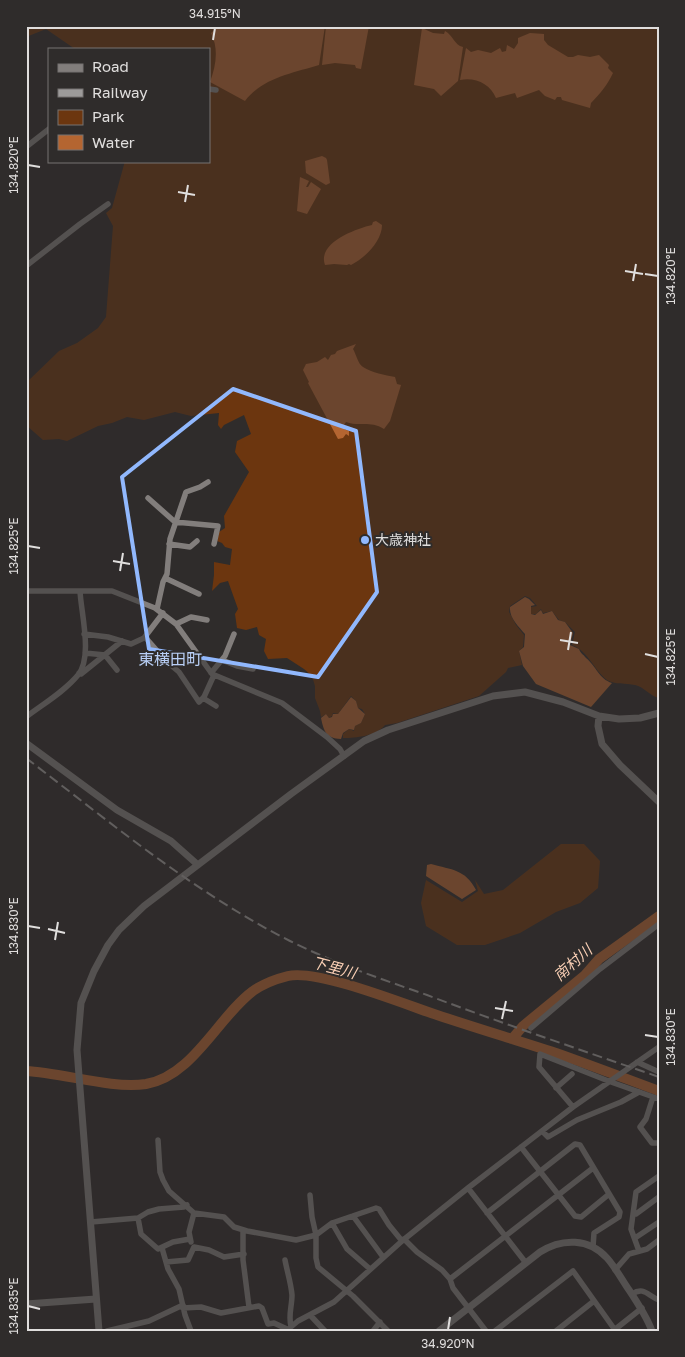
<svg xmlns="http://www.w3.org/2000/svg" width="685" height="1357" viewBox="0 0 685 1357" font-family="'Golos Text','Noto Sans JP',sans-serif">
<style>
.green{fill:#6c360f}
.water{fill:#b46531}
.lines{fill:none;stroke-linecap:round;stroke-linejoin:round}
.river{stroke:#b46531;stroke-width:10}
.minor{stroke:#827e7c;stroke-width:5.5}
.tertiary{stroke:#827e7c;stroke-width:7}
.rail{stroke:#9d9b9a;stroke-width:2;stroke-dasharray:10 5;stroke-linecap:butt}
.marked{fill:none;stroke:#91b8fd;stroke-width:4;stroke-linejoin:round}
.ticks{fill:none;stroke:#e0dedd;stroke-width:2}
.poi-dot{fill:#91b8fd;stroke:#2f2c2b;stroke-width:2}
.labels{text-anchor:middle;stroke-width:4;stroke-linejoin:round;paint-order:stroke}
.poi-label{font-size:14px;fill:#e0dedd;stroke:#2f2c2b;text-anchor:start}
.water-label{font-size:15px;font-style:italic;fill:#facfb5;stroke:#2f2c2b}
.quarter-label{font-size:16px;fill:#b9cff6;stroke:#2f2c2b}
.neatline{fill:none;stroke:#e0dedd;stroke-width:2}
.ticks-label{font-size:12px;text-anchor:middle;fill:#e0dedd}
</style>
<rect width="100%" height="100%" fill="#2f2c2b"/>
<path class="green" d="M26,26H659V698C650,696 644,687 635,685C626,683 615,685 607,680C594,670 588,651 572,645L575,632L565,622L559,620L552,611L543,613L541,609L536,614H531V607L537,606L530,598L525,596L510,606L509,612L516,625L524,635L523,647L519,651L522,665L508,668L506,672L479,696L397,723L385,725C376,736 356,738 343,738V734L349,729L354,731L355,726L361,723L365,714L362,709L358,708L356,701L351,696L338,714L333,713L332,716L329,718L326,714L321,717L320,711L315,698V686L312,676L304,669L287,658L268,659L264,651L266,639L259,635L257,627L246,630L237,628L235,614L238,609L228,581L220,583L212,591L214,575V562L230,565L232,549L225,547L222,543L217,541L219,532L225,528L224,516L249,472L235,452L237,441L251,434L244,415L224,425L221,429L218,425L219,413L191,416L175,412L144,420L127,417L112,423L98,426L67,441L59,439L43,440L26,425V383L59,351L77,343L98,328L106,317L113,226L106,213L112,208L125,161H209V49H75L46,29L26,37Z
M561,844H584L600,861L598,888L580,903L556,912L520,933L485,945H457L426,926L421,903L426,880L462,902L478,891L475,880L484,894L503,890Z"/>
<path class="water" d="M219,26H325L319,65C293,73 262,78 245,101L210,82C216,66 219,49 211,33Z
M326,26H369L361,69L356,68L355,65L335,63L322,65Z
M422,28L433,33L444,34L445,31C453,35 454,45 463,47L458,81L441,96L434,89L414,85Z
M530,33L544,34V40L548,45L568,57H573L578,55L590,57L599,55L609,65L608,68L613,73C608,84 600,94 591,103L590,108L562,100L561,97H557L555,100L545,96L539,90L517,98L515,93L496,98C490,84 476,77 460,80L466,48L471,52L478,50L491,53L500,48L502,52L506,51L507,45L514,49L518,43V38Z
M322,156L326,158L327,160L330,183L326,185L306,173L305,161Z
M300,177L309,181L306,187H308L311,182L321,189L307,214L297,211Z
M376,221L382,225C382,241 365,258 351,265L349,264L347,265L334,264L325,265C317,243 355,229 372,225L373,222Z
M356,344L353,349C356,354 358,364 363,367C372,373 385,375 395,377L397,384L401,385L390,421L384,429C370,420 359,427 346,422L344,425V429L349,431V436L346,434L343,438L338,439L308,383L309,382L303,370L306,364L317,362L325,357L328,360L331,355L335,354L337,351Z
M525,597L529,599L535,605L531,606V614L535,615L541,610L543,614L552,611L558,620L565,622L573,633L570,645L579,649C581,654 583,654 586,658C596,666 599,679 612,683L591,707L536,684L523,666L519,651L524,647L525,634C519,627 509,618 510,607Z
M351,697L356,701L358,708L365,714L361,723L355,726L354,730L349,729L343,733L341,739C326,738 324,732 321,718L326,714L329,718L332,717L333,714H338Z
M431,864C452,870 465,869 476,890L462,899L426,876L427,865Z"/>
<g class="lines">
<path class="river" d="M512,1039L523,1026L585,975L599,959L659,916
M26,1071C63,1073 111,1089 146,1084C193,1076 218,1017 253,991C263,984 276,979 288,976C318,969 404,1004 437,1015C476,1028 516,1040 556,1053C590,1065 624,1078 659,1091"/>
<path class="minor" d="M209,89L216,90
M26,147L49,129
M26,266L80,224L108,204
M148,498L175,522L218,526L214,544
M169,544L190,547L197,541
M165,578L199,594
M26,591H112L155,608L176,624L212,674L282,703L327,737L340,749L344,756
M157,609L163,582L167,574L170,539L186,492L200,487L208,482
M176,624L191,617L207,620
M84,634L108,637L131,644L144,638L163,613
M145,637L166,661L179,672L199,702L204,697L214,675
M85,653L105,655L117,670
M222,660L237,666L253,669
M79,673L81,674L122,641
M211,673L225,656L234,634
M203,698L216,706
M26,717C43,704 64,692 78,675C93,657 81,613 80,591
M531,1028L600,969L659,924
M637,1062L659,1072
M556,1088L572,1074
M653,1097L646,1119L640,1127L652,1143H659
M573,1107L539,1067L540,1054L611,1082L659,1099
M542,1131L548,1137L577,1120L621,1102L639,1092
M158,1140L160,1172L163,1180L169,1191L194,1213L224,1217L234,1227L247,1231L296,1240L316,1235L332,1223L376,1208L379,1209L389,1225L402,1241
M521,1147L575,1216L581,1217L609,1194
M468,1188L526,1263
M310,1195L312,1217L316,1235V1258L318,1267L353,1296L388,1331
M487,1213L575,1144L580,1145L620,1212L619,1217L594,1233L593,1247
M633,1214H636L659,1197
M353,1216L383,1257
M138,1218L141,1234L158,1249L173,1242L190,1239
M91,1222L138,1218L148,1212L159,1209L184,1207L187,1205
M332,1223L347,1249L370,1269
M243,1230V1260L249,1307
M635,1238L659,1222
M404,1239L417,1252L442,1270L450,1279L453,1288L486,1331
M191,1242L189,1232L194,1213
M162,1248L168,1269L179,1289L185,1315L191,1331
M639,1251L631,1229L636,1192L659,1176
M285,1260C287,1271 291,1283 292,1295C292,1306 288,1316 291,1326
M166,1262L188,1260L194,1247L209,1250L224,1257L244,1254
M615,1270L629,1254L647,1249L659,1240
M450,1279L593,1168
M632,1294C644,1286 648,1296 659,1300
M183,1308L201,1307L221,1313L259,1306L262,1308L268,1324L274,1323L287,1329
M310,1315L325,1331
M107,1331L149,1321L183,1305
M286,1331L298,1321L334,1302L402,1241L468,1188L573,1107L659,1047
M373,1331L380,1322
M495,1331L573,1271L615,1330
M556,1331L594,1301
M613,1331L642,1308"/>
<path class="tertiary" d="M599,716L598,726L602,744L620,765L659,802
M26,743L117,810L171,841L198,865
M26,1304L96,1299
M99,1331L77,1050L81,1003L94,971L108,945L119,930L144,906L291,794L364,741L388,730L493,696L525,692L563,702L599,716L619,719L640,718L659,713
M439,1331L540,1252C562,1238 589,1238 607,1258C615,1267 621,1278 627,1287C637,1302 646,1315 652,1331"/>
<path class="rail" d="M26,758C111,823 195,893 290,941C334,963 381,979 427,995C504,1024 581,1050 659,1077"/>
</g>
<path d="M0 0H685V1357H0ZM233,389L356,431L377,592L318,677L149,649L122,477Z" fill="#2f2c2b" fill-opacity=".55" fill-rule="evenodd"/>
<path class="marked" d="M233,389L356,431L377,592L318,677L149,649L122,477Z"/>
<path class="ticks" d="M213,40L215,28M28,165L40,167M178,192L195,195M185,202L188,185M625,271L643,274M645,274L658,276M633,281L636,264M28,546L40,548M113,561L130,564M120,571L123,553M560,640L578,643M568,650L571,632M645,654L658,657M28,926L40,928M48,929L65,933M55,940L58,922M495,1008L513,1011M502,1019L506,1001M645,1035L658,1037M28,1306L40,1309M448,1330L450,1317"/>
<circle class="poi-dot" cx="365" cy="540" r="5"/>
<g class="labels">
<g class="poi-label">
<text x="375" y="545">大歳神社</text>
</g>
<g class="water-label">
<text transform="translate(573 963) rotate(-42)" y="5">南村川</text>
<text transform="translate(334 968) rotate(15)" y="5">下里川</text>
</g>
<g class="quarter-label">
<text x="170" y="665">東横田町</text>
</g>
</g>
<rect width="685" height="1357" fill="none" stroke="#2f2c2b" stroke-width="55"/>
<rect x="48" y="48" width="162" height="115" fill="#2f2c2b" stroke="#767372"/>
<rect x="58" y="64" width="25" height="8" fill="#827e7c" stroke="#767372"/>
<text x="92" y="72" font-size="15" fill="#e0dedd">Road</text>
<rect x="58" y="89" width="25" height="8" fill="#9d9b9a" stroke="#767372"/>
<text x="92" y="98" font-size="15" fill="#e0dedd">Railway</text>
<rect x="58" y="110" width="25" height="15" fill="#6c360f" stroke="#767372"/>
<text x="92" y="122" font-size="15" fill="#e0dedd">Park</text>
<rect x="58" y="135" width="25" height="15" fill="#b46531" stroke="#767372"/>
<text x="92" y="148" font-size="15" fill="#e0dedd">Water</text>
<rect x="28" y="28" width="630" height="1302" class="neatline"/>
<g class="ticks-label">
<text x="215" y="18">34.915°N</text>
<text transform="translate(14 165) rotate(-90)" y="4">134.820°E</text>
<text transform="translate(671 276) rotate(-90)" y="4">134.820°E</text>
<text transform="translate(14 546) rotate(-90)" y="4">134.825°E</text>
<text transform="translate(671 657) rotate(-90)" y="4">134.825°E</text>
<text transform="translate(14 926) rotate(-90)" y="4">134.830°E</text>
<text transform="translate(671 1037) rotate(-90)" y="4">134.830°E</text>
<text transform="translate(14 1306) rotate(-90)" y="4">134.835°E</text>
<text x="448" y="1348">34.920°N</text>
</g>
</svg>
